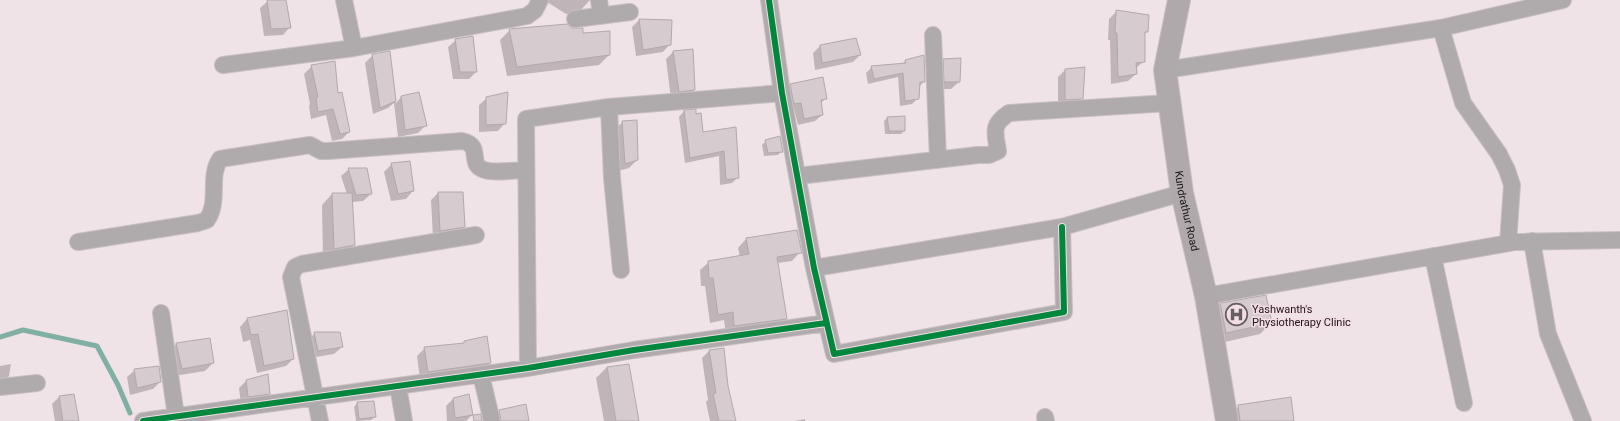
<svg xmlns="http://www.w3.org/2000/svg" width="1620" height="421" viewBox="0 0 1620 421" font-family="Roboto,sans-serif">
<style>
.shadow{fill:#0003}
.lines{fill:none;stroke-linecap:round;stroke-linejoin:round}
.stream{stroke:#80afa3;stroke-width:5}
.building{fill:#d6cccf;stroke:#b2a9ad}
.street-casing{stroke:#c8bfc3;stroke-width:18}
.secondary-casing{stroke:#c8bfc3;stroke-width:24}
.street{stroke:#afaaac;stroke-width:16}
.secondary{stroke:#afa9ac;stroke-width:22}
.cycleway-casing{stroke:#f4dee6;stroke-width:8}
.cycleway{stroke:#00873e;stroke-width:6}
.labels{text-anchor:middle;stroke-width:3;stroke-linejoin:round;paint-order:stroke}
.street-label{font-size:11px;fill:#1d1618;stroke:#f4dee6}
.poi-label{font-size:11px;fill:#1d1618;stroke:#f4dee6;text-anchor:start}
</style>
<rect width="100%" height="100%" fill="#efe3e7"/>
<path class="shadow" d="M285,0L290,27L283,35L264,36L260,8L268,1Z
M544,0H590L578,13L566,14Z
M1117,11L1147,32L1144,34V61L1135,69L1136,74L1128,81L1111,84L1110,40H1108L1109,19Z
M639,20L670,44L663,52L636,56L632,27Z
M571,29L582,34L609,55L599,65L507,76L500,40L510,30Z
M856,39L860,55L853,62L815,70L813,53L820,46Z
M456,40L476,72L469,79H453L448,47Z
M389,52L396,103L401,97L425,126L418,133L398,137L394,103L388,108L373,114L365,63L373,55Z
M673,52L694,90L687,98L671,99L666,59Z
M944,60L959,82L951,89H937L936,68Z
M905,61L924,81L919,87L918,98L912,104L900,106L898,77L868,84L866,73L872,67L901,65Z
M312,66L337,94L349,132L342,139L332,141L326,115L311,119L309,106L310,104L304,74Z
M1084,68L1082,98L1075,106L1058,107V77L1065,70Z
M791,85L826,98L820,104L822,115L815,121L798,125L794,109L787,110L784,91Z
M487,98L505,123L498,131L479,132V105Z
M684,111L695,115L702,133L735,128L738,177L732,183L720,185L719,156L685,163L679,117Z
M887,118L904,131L901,134H885L884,121Z
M623,122L637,160L629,168L618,171L615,129Z
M766,141L782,151L778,155L764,156L762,145Z
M392,164L413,191L406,199L391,201L384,172Z
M349,169L371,194L363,201L352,202L354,245L343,256L323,259L322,205L332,194H347L341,176Z
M438,193L464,227L457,234L433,238L431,200Z
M746,239L800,252L792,261L777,263L786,319L777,327L726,334L724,320L710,323L705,286H701L700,270L709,262L740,257L738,248Z
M1220,304L1271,323L1260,334L1216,344L1210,315Z
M286,311L293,359L286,366L257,373L250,340L243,342L240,327L247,319Z
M315,333L342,347L334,354L310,358L308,340Z
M487,337L490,363L483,371L420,379L417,356L425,348L462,344Z
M176,344L213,363L205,371L174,376L169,352Z
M709,351L734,421H710L706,402L708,400L702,358Z
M11,364L9,376L6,380H0V366Z
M607,367L638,421H604L596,378Z
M135,370L160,382L153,389L130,395L127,377Z
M267,376L269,394L261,401L241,404L239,388L246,381Z
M468,395L472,415L466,421H447L446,406L453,399Z
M59,397L76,421H55L52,404Z
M357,403L375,417L371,420L356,421L354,407Z
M1239,406L1293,421H1228V417Z
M500,411L528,421H493L492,418Z
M805,419V421H794Z"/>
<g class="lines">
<path class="stream" d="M0,337L23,330L97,346L118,385L130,413"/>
</g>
<path class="building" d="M267,0H286L291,28L271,29Z
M1116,10L1149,15L1148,32H1145V62L1136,63L1137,74L1118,77L1117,33H1115Z
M639,19L672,20L671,45L643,50Z
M567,24L572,28H583V33L610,31V55L517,67L509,29Z
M473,36L477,72H460L455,39Z
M856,38L861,55L822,63L820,45Z
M693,49L695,90L679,92L673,51Z
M390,51L396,101L380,108L372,54Z
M924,55L925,82H920L919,99L905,101L903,73L874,79L871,66L906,63L905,60Z
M961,58L960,82H944L943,59Z
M335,61L338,93L342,92L350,132L340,134L333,109L318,112L316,98L318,97L311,65Z
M1085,67L1083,99L1065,100V69Z
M823,77L827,99L821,100L823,115L804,119L801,103L794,104L790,84Z
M419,92L427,126L405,130L401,96Z
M508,92L506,124L486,125V97Z
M696,109V114L701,113L703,132L736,127L739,178L726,180L724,151L690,158L684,110Z
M905,116V131H889L887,117Z
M637,120L638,160L625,164L622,121Z
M780,136L783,152L768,153L765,140Z
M410,161L414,191L398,194L391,163Z
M348,168H367L372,194L356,195Z
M438,192H463L465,227L440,231Z
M332,193H352L355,245L334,249Z
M797,230L802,253L777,257L787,319L734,326L733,312L718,315L713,278H709L708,261L749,254L746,238Z
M1266,295L1272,323L1226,333L1220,303Z
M287,310L294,359L264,366L258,334L251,335L247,318Z
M314,332H340L343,347L318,351Z
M487,336L491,363L428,372L424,347L464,343V341Z
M210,338L214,363L182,369L176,343Z
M724,348L728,386L736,421H719L713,394L716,393L709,350Z
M629,364L639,421H616L607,367Z
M159,366L161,382L137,388L134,369Z
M268,374L270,394L248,397L246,380Z
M74,394L79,421H63L59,396Z
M469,394L473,415L455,418L453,398Z
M1291,397L1294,421H1240L1238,405Z
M374,401L376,417L359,419L357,402Z
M526,404L529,421H501L499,410Z
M481,414L482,421H474L473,415Z"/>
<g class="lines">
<defs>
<path id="street" d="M344,0L354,48
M599,0L601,16
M769,0L782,93L814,268L834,354L1064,312L1062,227
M575,19L630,12
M1441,28L1463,103L1499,154L1507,170L1512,185L1508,243
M933,35L938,160
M223,65L354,48L527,16L535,10L540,0
M1165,70L1441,28L1563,0
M609,107L612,178L621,270
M798,176L978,155H989L998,151C995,132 991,125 1009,113L1169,103
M1532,241L1548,334L1583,421
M78,242L198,223L207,220C220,201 208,177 220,159L310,145L321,151H328L462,141C483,145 468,163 482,169C491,174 515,170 526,170
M1433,256L1464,403
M814,268L1062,227L1182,193
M1206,296L1515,242L1620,240
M161,313L176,416
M528,368L526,119L609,107L782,93
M481,375L492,421
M398,386L404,421
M0,387L37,383
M1045,417L1046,421
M143,421L528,368L634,350L826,323
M320,421L291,277L295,267L302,264L476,235"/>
<g id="secondary">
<path id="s1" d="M1179,0L1165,70L1182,193L1206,296L1227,421"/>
</g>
</defs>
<use href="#street" class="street-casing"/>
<use href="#secondary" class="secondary-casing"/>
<use href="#street" class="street"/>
<use href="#secondary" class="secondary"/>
<defs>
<path id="cycleway" d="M769,0L782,93L814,268L834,354L1064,312L1062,227
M143,421L528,368L634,350L826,323"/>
</defs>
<use href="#cycleway" class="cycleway-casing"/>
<use href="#cycleway" class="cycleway"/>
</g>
<defs>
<symbol id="hospital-ring" viewBox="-11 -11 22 22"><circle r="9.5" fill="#f4dee6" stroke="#665e60" stroke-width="1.5"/><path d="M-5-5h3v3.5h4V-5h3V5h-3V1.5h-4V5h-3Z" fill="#665e60"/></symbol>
</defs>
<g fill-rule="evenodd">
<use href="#hospital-ring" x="1224" y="302" width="25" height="25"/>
</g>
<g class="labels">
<g class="street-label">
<text dy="4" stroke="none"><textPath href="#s1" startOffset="214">Kundrathur Road</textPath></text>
</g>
<g class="poi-label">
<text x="1252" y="313">Yashwanth's<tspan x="1252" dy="13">Physiotherapy Clinic</tspan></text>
</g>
</g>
</svg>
